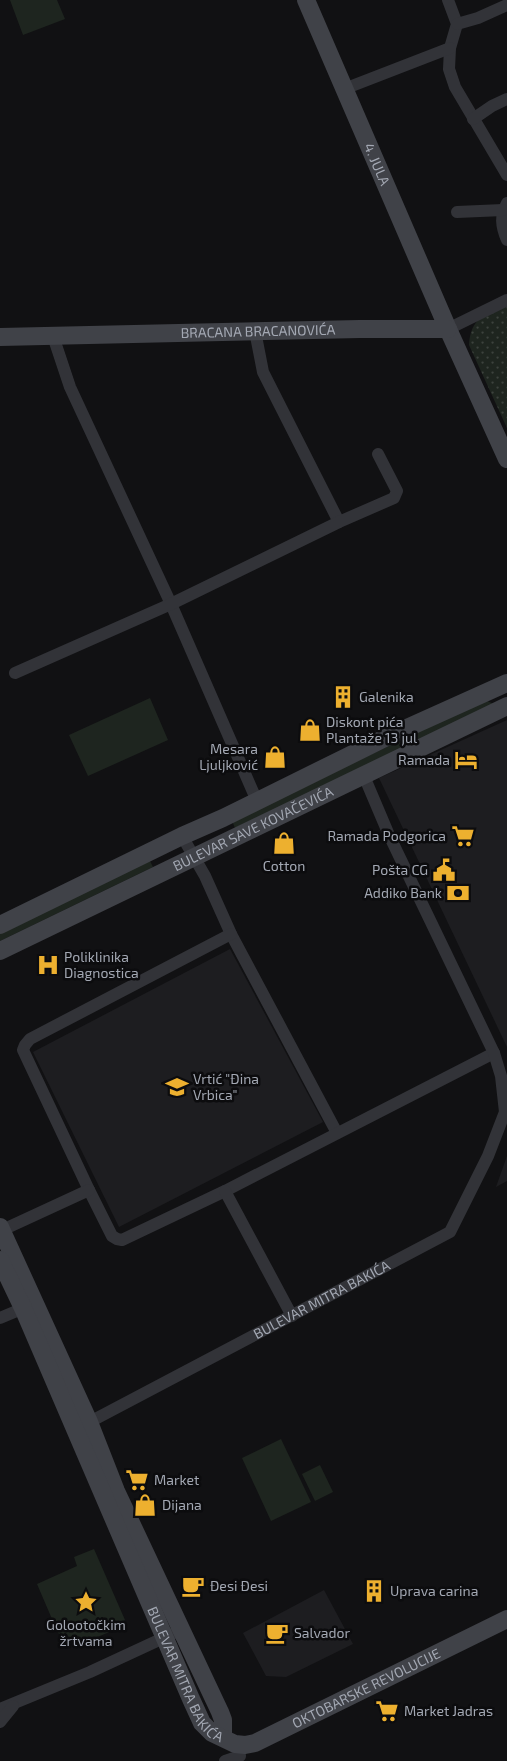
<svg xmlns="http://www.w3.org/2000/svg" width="507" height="1761" viewBox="0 0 507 1761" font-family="'Exo 2',sans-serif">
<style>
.built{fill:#1d1d20}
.grass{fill:#1e251f}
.park{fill:url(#park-dots)}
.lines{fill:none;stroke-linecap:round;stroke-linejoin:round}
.street{stroke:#323338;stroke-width:12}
.secondary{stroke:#404248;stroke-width:18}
.labels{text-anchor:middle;stroke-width:5;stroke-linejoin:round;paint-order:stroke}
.street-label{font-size:14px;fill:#a3a8b3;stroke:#0c0c0e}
.poi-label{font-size:14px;fill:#a3a8b3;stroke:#0c0c0e;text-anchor:start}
</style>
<defs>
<pattern id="park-dots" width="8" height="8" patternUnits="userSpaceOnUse" patternTransform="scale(1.25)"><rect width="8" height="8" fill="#1e251f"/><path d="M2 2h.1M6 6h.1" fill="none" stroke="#3c423d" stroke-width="1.8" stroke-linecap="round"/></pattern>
</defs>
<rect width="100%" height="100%" fill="#111113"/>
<path class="built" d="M507,720V1047L379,778Z
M230,949L323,1122L119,1227L33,1052Z
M507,1156V1181L496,1187Z
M324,1590L353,1644L286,1677L266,1676L243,1633Z"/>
<path class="grass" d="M10,0H57L65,19L23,35Z
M150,698L168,740L88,776L69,735Z
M485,700L496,705L235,828L232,821Z
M149,859L153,867L0,941V931Z
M281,1439L311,1502L271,1521L242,1458Z
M320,1465L333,1492L315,1501L302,1474Z
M94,1549L125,1620L117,1629L80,1644L58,1633L37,1584L77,1566L74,1557Z"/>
<path class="park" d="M507,304V428L469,345C471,317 485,315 507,304Z"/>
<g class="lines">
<g class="street">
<path d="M448,0L457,24L450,48L449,69L455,87L507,175"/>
<path d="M457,24L478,18L507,5"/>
<path d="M344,89L450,48"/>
<path d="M473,119L492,106L507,99"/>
<path d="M507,203C500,216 501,226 507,240"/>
<path d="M457,212L503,210"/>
<path d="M448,329L507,300"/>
<path d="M255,331L263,372L339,522"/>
<path d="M53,336L70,387L171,604L257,801"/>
<path d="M15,673L171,604L339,522L394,498L397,491L378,454"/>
<path d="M182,836L205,876L231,934L337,1133"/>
<path d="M231,934L30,1039L25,1045L23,1050L89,1190L112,1236L117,1239L122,1240L225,1191L494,1053"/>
<path d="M225,1191L292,1316"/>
<path d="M0,1231L89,1190"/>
<path d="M0,1318L31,1305"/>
<path id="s1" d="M82,1426L450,1232L488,1156L505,1112L501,1076L494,1053L389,835L364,776"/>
<path d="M0,1709L90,1672L172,1634"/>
<path d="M0,1722L13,1706"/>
<path d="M225,1761L240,1756"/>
</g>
<g class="secondary">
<path id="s2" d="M306,0L448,329L507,459"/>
<path id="s3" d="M0,337L360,329H448"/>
<path d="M0,925L182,836L223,818L387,737L507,683"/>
<path id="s4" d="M0,951L507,706"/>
<path d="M0,1227L89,1422L116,1491L220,1712L223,1720V1737"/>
<path id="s5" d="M0,1260L23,1308L191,1699L202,1723L212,1733L235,1744L245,1745L255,1743L507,1619"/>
</g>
</g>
<defs>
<symbol id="building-bare" viewBox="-9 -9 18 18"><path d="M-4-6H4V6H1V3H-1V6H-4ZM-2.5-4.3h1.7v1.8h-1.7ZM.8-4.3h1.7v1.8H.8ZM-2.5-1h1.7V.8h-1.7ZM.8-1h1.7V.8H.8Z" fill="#edb02f" stroke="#0c0c0e" stroke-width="2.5" paint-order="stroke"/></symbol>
<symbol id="shop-bare" viewBox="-9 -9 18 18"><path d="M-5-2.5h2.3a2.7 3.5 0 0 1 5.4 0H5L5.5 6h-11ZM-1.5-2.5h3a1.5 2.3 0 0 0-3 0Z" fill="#edb02f" stroke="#0c0c0e" stroke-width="2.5" paint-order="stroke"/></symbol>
<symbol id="hotel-bare" viewBox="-9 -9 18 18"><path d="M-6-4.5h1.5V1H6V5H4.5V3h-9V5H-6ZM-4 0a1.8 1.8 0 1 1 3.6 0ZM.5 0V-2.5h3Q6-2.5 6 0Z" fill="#edb02f" stroke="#0c0c0e" stroke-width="2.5" paint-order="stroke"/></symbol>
<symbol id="supermarket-bare" viewBox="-9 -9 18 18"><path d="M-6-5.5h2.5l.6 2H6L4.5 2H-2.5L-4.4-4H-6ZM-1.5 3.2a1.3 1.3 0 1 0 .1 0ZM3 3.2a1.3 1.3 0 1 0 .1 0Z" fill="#edb02f" stroke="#0c0c0e" stroke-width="2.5" paint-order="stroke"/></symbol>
<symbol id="civic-bare" viewBox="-9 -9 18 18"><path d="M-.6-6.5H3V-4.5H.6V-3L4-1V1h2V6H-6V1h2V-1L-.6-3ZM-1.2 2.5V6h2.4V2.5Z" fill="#edb02f" stroke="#0c0c0e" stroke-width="2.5" paint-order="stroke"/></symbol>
<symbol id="bank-bare" viewBox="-9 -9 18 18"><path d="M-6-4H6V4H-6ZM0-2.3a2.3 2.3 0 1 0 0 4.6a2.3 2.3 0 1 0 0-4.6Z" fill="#edb02f" stroke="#0c0c0e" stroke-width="2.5" paint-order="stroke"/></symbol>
<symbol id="hospital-bare" viewBox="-9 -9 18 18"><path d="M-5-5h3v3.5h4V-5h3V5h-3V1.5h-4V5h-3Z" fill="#edb02f" stroke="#0c0c0e" stroke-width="2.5" paint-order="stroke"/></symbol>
<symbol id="school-bare" viewBox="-9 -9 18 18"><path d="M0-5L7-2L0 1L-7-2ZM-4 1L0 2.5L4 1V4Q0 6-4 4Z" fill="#edb02f" stroke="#0c0c0e" stroke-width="2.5" paint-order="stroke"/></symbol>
<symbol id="cafe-bare" viewBox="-9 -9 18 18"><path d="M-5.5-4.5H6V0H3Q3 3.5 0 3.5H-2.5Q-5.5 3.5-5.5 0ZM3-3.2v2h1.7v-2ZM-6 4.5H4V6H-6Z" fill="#edb02f" stroke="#0c0c0e" stroke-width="2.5" paint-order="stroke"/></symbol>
<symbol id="sight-bare" viewBox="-9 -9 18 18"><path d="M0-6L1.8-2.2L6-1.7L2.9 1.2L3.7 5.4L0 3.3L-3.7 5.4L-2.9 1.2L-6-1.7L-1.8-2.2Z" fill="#edb02f" stroke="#0c0c0e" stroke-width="2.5" paint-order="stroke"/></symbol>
</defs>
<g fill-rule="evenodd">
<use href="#building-bare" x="327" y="681" width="32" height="32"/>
<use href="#shop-bare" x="294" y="714" width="32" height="32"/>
<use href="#shop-bare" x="259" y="741" width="32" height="32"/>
<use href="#hotel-bare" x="450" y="744" width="32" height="32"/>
<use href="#supermarket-bare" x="447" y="820" width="32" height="32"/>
<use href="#shop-bare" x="268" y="827" width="32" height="32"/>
<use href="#civic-bare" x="428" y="854" width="32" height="32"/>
<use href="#bank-bare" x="442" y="877" width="32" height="32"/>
<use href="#hospital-bare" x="32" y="949" width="32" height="32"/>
<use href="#school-bare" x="161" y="1071" width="32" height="32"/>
<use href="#supermarket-bare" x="121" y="1464" width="32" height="32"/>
<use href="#shop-bare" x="129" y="1489" width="32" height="32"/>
<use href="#cafe-bare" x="177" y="1570" width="32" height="32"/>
<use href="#building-bare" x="358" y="1575" width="32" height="32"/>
<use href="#sight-bare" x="70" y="1586" width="32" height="32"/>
<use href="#cafe-bare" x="261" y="1617" width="32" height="32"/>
<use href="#supermarket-bare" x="371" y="1695" width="32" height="32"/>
</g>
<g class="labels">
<g class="street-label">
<text dy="5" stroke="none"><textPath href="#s2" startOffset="179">4. JULA</textPath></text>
<text dy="5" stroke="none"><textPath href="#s3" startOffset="258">BRACANA BRACANOVIĆA</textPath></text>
<text dy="5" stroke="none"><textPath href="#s4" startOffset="281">BULEVAR SAVE KOVAČEVIĆA</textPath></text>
<text dy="5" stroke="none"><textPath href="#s1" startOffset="271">BULEVAR MITRA BAKIĆA</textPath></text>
<text dy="5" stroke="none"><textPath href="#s5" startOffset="455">BULEVAR MITRA BAKIĆA</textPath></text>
<text dy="5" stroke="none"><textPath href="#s5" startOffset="689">OKTOBARSKE REVOLUCIJE</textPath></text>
</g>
<g class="poi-label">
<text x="359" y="702">Galenika</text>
<text x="326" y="727">Diskont pića<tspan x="326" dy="16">Plantaže 13 jul</tspan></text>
<text x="258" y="754" text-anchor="end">Mesara<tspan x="258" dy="16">Ljuljković</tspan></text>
<text x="450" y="765" text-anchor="end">Ramada</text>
<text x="446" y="841" text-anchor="end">Ramada Podgorica</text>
<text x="284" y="871" text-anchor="middle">Cotton</text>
<text x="428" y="875" text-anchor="end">Pošta CG</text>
<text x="442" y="898" text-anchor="end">Addiko Bank</text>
<text x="64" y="962">Poliklinika<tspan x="64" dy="16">Diagnostica</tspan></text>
<text x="193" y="1084">Vrtić "Đina<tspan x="193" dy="16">Vrbica"</tspan></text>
<text x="154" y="1485">Market</text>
<text x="162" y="1510">Dijana</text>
<text x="210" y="1591">Đesi Đesi</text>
<text x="390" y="1596">Uprava carina</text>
<text x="86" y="1630" text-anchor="middle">Golootočkim<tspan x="86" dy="16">žrtvama</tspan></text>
<text x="294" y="1638">Salvador</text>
<text x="404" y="1716">Market Jadras</text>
</g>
</g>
</svg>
